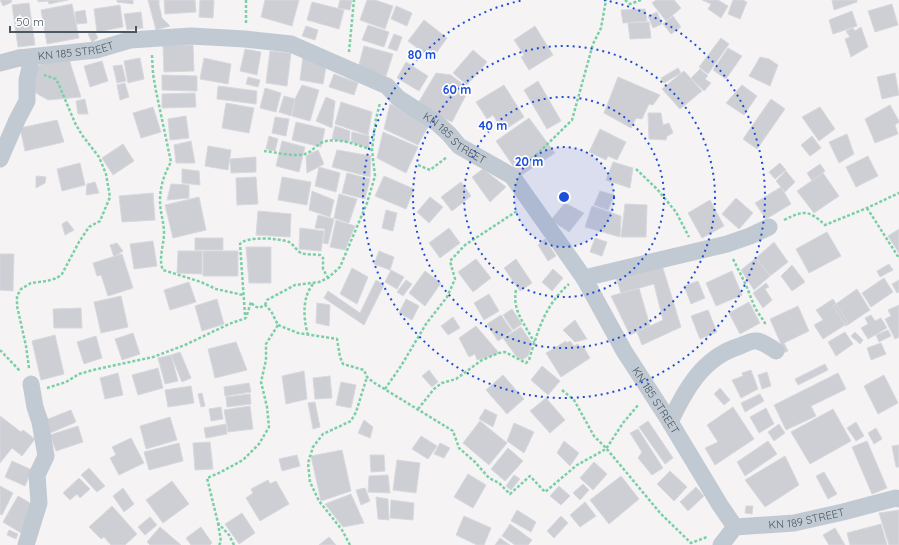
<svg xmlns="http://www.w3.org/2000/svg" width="899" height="545" viewBox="0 0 899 545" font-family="Quicksand,sans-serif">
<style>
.building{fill:#cdcfd5;stroke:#d7d9de}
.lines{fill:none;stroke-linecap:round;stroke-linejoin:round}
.path{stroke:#7ad0a6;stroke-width:2.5;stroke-dasharray:3 2;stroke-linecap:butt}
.minor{stroke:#c1cad2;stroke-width:17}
.ring{fill:none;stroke:#1d4ed8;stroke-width:2;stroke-dasharray:2 4}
.labels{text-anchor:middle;stroke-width:3.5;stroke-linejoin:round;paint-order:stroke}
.street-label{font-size:11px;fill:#4a5661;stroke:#fff}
.centre{fill:#1d4ed8;stroke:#fff;stroke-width:2}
.ring-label{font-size:12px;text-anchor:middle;font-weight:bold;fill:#1d4ed8;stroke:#fff;stroke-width:3.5;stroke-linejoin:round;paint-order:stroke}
</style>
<rect width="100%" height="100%" fill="#f5f3f3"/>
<path class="building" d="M0,0H11L12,2L3,6Z
M38,0H68L49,4L48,1L38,2Z
M117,0H133V4L117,2Z
M148,0H159V5L162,18L170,26L156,30Z
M164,0H195L196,12L165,14Z
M200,0H214L213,18L199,17Z
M265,0H299L292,26L261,17Z
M340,0H352L350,10L338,8Z
M367,0H375L393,6L385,29L360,20Z
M656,0H674L681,8L666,21L652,3Z
M702,0H718L728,6L721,18L708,9L711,4Z
M733,0H742L747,2L740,19L728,14Z
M832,0H857V2L834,10Z
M312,2L344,10L339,29L307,20Z
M29,3L35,45L18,47L12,5Z
M72,4L79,38L47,44L41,10Z
M892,4L898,25L875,32L868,11Z
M120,5L123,27L97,32L94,9Z
M396,6L412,13L407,26L391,19Z
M645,9L647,21L623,23L621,10Z
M85,10L87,23L76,24L75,12Z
M852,11L857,26L833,34L829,20Z
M141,12L143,28L127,30L124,14Z
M657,12L662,24L653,28L648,16Z
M673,16L681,27L671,34L663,24Z
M424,20L447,38L432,59L408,41Z
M649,22L651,38L630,39L628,23Z
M368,25L389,32L384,47L362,40Z
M306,26L318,30L315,40L302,36Z
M535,26L553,55L529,70L521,57L524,55L514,40Z
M861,27L868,47L851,57L845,39L850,37L846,31L853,28L855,31Z
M95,32L98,38L92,42L88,34Z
M394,34L402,37L397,51L388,48Z
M721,38L729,44L708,74L699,67Z
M163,45H193L194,71L164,72Z
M364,46L393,54L386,76L358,68Z
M728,48L742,56L726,79L713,70Z
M245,49L261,52L257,75L240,71Z
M473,50L487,62L467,85L453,73Z
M270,51L291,53L287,86L266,83Z
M68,56L81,97L48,100L36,93L30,68Z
M303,57L327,61L323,84L300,80Z
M760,57L769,59L778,65L770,86L749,76Z
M140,58L144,79L128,83L124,61Z
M204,58L231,64L228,84L200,79Z
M102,61L108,81L90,87L84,66Z
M406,62L428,76L419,91L397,78Z
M122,65L126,81L117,83L113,66Z
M678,68L681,73L664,83L661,78Z
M700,69L708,76L705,79L711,83L704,91L691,78Z
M684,71L702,91L680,109L662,89Z
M436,73L451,75L469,89L452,122L417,105Z
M895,73L899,95L882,99L877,77Z
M334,74L358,83L354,95L329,87Z
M162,75L197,76V91L162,90Z
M248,77L260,80L258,87L246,84Z
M618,77L660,95L653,105L649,104L642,119L636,118L631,128L604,113Z
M538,81L561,121L547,129L524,90Z
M125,83L129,97L120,100L117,85Z
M302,85L319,90L310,121L292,116L295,99Z
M504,85L524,117L503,131L493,115L487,119L476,102Z
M742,85L757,96L744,115L726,103Z
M218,86L257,91L256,104L217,99Z
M265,88L281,93L276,112L260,108Z
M195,93L196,107L162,108V94Z
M284,96L295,99L291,116L279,112Z
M326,97L335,101L332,128L316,121Z
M85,99L88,114H78L76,101Z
M771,99L785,109L757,149L743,139Z
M341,102L372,112L368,135L335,124Z
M226,103L254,108L249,133L222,128Z
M390,104L429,125L418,145L384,129Z
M890,105L899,121V122L895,125L898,134L875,143L865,119Z
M153,107L161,132L141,138L133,113Z
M820,107L835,129L819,141L802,117Z
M648,113H661L663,125L669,123L673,133L667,136L666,140L649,139Z
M186,116L189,138L170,140L168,119Z
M275,117L289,119L286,136L272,133Z
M529,118L555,153L520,176L496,141Z
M57,120L64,142L25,151L20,128Z
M296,122L325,129L321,147L292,140Z
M335,126L350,131L349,142L332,139Z
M600,129L626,142L617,160L608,156L606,160L589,152Z
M352,132L369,136V148L351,142Z
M383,132L418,147L406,173L377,158Z
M847,134L854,154L839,163L829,142Z
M269,136L278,139L275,151L266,149Z
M812,136L821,148L810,156L801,145Z
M191,141L195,163H176L174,145Z
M282,141L305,147L299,172L276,166Z
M123,144L134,161L113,175L102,158Z
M208,146L231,150L228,170L205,166Z
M318,150L324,164L307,173L306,156Z
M337,150L371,156L370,177L332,167Z
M868,156L878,176L856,187L846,167Z
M256,157V172L231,173L230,159Z
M613,162L633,168L630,188L606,180Z
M80,163L85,185L62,191L57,169Z
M780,163L786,170L775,179L769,172Z
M820,164L825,171L812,181L807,173Z
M319,167L340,173L336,192L315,186Z
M182,169L199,171L200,185L182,183Z
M483,169L506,187L490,202L472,177Z
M786,171L795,182L785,192L776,181Z
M347,173L370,179L365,199L342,193Z
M823,173L839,196L814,213L797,191Z
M36,176L46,177L45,183L36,188Z
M384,176L414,189L406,209L375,196Z
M256,177L258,204L237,205L236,178Z
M282,177L311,182L307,205L278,200Z
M95,182L99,193L86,195L87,184Z
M461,182L471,196L452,211L441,197Z
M171,184L189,185V198L167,200Z
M781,187L791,204L766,219L755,203Z
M312,191L334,200L330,217L309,210Z
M600,191L614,195L608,210L594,205Z
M153,193L155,220L122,222L119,196Z
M339,194L357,199L349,223L334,218Z
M199,197L206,230L173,238L165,205Z
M430,197L443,207L429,223L417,212Z
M736,198L753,213L739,229L722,214Z
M710,200L724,226L702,238L688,213Z
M565,203L584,213L569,232L551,220Z
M625,204L647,205L646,237H621Z
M592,206L621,216L620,237L585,227Z
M386,210L397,213L393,231L382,228Z
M258,211L291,214L290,237L256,235Z
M318,215L334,219L328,244L323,243L325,229L315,228Z
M336,220L355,226L345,250L330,247Z
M67,221L74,230L65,235L62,224Z
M300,228L324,231L321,251L299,249Z
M449,228L460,243L440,258L429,243Z
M899,229V253L888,236Z
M827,232L841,256L809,273L796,249Z
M195,238H223V250H195Z
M595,238L607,242L602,256L590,252Z
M545,239L556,256L548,261L538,245Z
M153,241L157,266L134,269L130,244Z
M774,242L788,262L770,276L756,258Z
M117,243L123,251L114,257L110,245Z
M246,247H271V283H249Z
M178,251H202V274L177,273Z
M203,251H238V276H203Z
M379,251L394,257L390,270L374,264Z
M0,254H14L13,291L0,290Z
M122,254L133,288L108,296L101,275L97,276L93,263Z
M756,258L770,276L754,290L741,270Z
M476,259L491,278L473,292L458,272Z
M516,259L532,283L520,291L504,268Z
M889,264L893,270L880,277L877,271Z
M662,265L681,327L642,345L637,332L663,320L654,284L621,293L615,275Z
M792,265L805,282L792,291L781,276Z
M352,268L368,277L357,304L340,294Z
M553,269L563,278L552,291L542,282Z
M391,270L404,277L397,289L385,282Z
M425,271L441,283L425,306L409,293Z
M732,271L742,295L716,306L706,283Z
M884,278L893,292L871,307L862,293Z
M376,280L384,285L364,325L324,298L328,291L360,313Z
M406,280L412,284L403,296L397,292Z
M899,280V292L897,293L892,284Z
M698,281L705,298L691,304L684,286Z
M189,282L196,302L170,310L164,290Z
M766,283L769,287L765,289L772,300L763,308L753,293Z
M639,288L650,326L630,335L611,296Z
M857,289L870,310L846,326L833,306Z
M489,294L499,311L484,320L474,303Z
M121,296L128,327L101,333L94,302Z
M217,299L224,324L202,331L195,306Z
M406,299L419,306L412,320L399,313Z
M833,299L848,323L823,339L814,325L823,320L816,310Z
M749,302L760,323L740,334L729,313Z
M317,303L330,305L329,326L316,323Z
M899,305V337L895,339L885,319L891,316L888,310Z
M798,306L809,331L784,343L788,351L780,354L776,346L781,344L770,319Z
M81,308L82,328H54L53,309Z
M512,309L522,324L513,330L503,315Z
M708,310L717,332L700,339L691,316Z
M501,315L512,331L498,341L487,324Z
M871,315L875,321L881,318L887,328L868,339L861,328L868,324L865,318Z
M453,317L460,328L448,335L441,326Z
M575,320L587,339L575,342L563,330Z
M476,326L499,353L477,360L475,354L469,357L459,338Z
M521,327L532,343L528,356L522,360L516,356L503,338Z
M888,330L891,336L879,342L876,335Z
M845,332L853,344L836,356L828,342Z
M855,332L863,340L860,344L851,336Z
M133,333L140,354L122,360L115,339Z
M55,335L64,374L41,380L32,341Z
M96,336L102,358L84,364L77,342Z
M566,341L567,343L570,341L574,346L578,344L579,346H583L590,358L561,377L546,353Z
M236,342L247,370L215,378L208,349Z
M881,343L886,354L871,360L867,348Z
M180,352L191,378L182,382L171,355Z
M171,355L178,381L165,384L158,358Z
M825,364L828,370L798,385L795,379Z
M542,366L560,381L548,395L531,380Z
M158,368L163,388L138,395L132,375Z
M429,370L438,382L432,387L422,376Z
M751,370L758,389L741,398L732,380L743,376L742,373Z
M304,371L307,399L286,404L282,376Z
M767,372L771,386L762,389L758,375Z
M118,373L123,395L105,399L100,378Z
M838,373L846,389L811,406L816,416L786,430L774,405Z
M503,375L524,399L507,414L486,390Z
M884,375L898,403L878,414L864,386Z
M330,376L332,398L315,399L313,378Z
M341,382L356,385L351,408L336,405Z
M249,383L251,392L225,396L224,387Z
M191,386L194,403L168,407L165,390Z
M720,388L730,400L724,405L714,394Z
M202,393L205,406L201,407L198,394Z
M250,394L251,404L227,407L226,397Z
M760,394L764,401L745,412L741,403Z
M546,398L565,420L550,433L530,411Z
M315,402L320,427L313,429L308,403Z
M250,406L253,429L228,432L224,410Z
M221,407L223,419L211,421L209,409Z
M733,407L754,439L715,465L705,448L718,442L707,425Z
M766,408L774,424L759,433L750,417Z
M485,409L497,415L493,427L479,419Z
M833,409L851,441L810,464L791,432Z
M71,410L76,422L48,434L43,421Z
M0,416L21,432L23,430L35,439L22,456L12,448L0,463Z
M170,417L177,440L146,449L140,426Z
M364,420L373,427L370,438L358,433Z
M480,421L507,443L489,465L463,443Z
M648,421L673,458L665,464L639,427Z
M856,422L864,436L856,441L847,428Z
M514,423L534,432L524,453L507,441Z
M226,424L227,434L206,438L204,428Z
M779,424L785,433L774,441L768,432Z
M78,426L83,442L56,451L50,435Z
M876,428L882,439L874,444L868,433Z
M638,429L663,468L652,475L638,458L642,452L630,433Z
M421,436L437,446L428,459L412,449Z
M131,438L144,463L119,475L110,458L116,455L112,447Z
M564,441L579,453L570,466L557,453Z
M768,441L777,454L745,476L737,462Z
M867,441L887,488L872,494L852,447Z
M210,442L213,469L195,470L193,443Z
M179,443L183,461L149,470L144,452Z
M440,443L450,448L444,458L434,454Z
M899,445V467H896L892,446Z
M508,448L523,461L505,481L491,469Z
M342,450L351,491L321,501L311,456Z
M297,455L300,466L282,471L279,459Z
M370,455H384L385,471L371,472Z
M785,456L799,485L765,507L745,480Z
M397,460L420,463L416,493L393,490Z
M12,461L32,470L25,486L5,477Z
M594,462L607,474L593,490L580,478Z
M89,468L105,486L97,492L81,475Z
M670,471L687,487L674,501L657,484Z
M824,472L837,494L828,499L816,476Z
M468,474L486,485L473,508L454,497Z
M388,475L390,493L368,492L369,476Z
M514,475L520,479L511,490L506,486Z
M621,476L639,499L609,524L590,500Z
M79,478L90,489L80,498L77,494L70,500L63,493Z
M268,480L270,484L276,481L289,504L260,521L246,498L253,493L251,489Z
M172,481L189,504L163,523L146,500Z
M583,484L589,490L580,500L573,493Z
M0,486L13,493L2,515L0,514Z
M559,486L570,496L561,505L550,496Z
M696,487L704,496L688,511L680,502Z
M123,488L134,504L124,512L113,496Z
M365,488L370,501L361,505L356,490Z
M351,494L364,523L343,527L325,504Z
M18,496L37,507L21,533L3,522Z
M376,497L388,499L389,520L378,519Z
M391,500L414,503L413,520L390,518Z
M585,502L596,516L580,527L570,515Z
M112,506L137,534L125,545H111L104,537L101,539L89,527Z
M746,506H753L752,514L745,513Z
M517,510L536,522L531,532L511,521Z
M899,510V545H889L879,513Z
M242,513L255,533L239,544L225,524Z
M464,516L491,528L484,545H477L456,535Z
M561,516L568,523L554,538L547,531Z
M150,517L157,525L145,535L138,527Z
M510,524L532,540L528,545H515L502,536Z
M881,524L887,545H850L847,533Z
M160,527L181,545H150L147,542Z
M201,527L212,543L210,545H191L186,538Z
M835,528L845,545H829L823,535Z
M9,530L18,534L16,539L7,535Z
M329,537L336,545H319Z
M500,538L510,545H495Z"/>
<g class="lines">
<path class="path" d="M625,0L630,4L641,0
M246,23V0
M349,52L354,0
M152,55L153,74L156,91L171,162C164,174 160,187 160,201C160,212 164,222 164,233C164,245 158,259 163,270L201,282L216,289L243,295
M264,151C275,152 294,157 305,154C312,152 316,145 323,142C338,137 358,145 372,150
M418,165L430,170L447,157
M525,166L572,120L593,44L601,28L606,0
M636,169L657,189L676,212L689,237
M867,208L899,258
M784,220C804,210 809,210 825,225L867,208L899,193
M733,259L746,285L755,308L765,323L764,326
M516,290C512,311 525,324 534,342
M265,305L267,300L295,285L319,282L328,278L340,267L367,203L375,176L372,150L376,119L380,103
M245,315L240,244C246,236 279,238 289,242C294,245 296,250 301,253C305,255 315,254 320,255L323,258V269L328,278
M278,325L298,333L337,339L340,357L343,364L364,370L367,377L373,382L453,431L459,448L475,462L489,478L499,483L510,494L530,476L545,492L577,465L606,449L623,423L639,404
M308,335C303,318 302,296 314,283
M0,350L20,371
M29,368L26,346L17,306V296L21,289L31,283L47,281L57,278L62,274L79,242L89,227L100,221L110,197L106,174L99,157L82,135L75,123L59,85L56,79L44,75
M47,388L66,382L79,374L93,370L153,357L185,345L229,324L246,318
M385,389L401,366L426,324L447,297L455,279L450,261L465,245L517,211
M562,390L574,400L594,436L606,448L661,514L691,543L707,537
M418,409L434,389L442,383L456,379L482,360L499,353L505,352L526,363L529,360C538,330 545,305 569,284
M218,523L221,542L219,545
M234,545L229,535L218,523L207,478L219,473L243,460L259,444L269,427L267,407L261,382L266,360V344L278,325L271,311L265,305L259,308L254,306L251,302L246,318
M350,545L342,530L319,501L310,482L308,463L313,447L323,434L351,421L356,412L367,377"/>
<g class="minor">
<path id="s1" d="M0,63L19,58L96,50L130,40L191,36L245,39L291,44L387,86L398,98L437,123L449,134L459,146L512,176L584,278L624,351L670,422L720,505L735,527"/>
<path d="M0,159L17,120L27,101V80L30,68L28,58H19"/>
<path d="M584,278L727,244L750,236L769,227"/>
<path d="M670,422C685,390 703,357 740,346C745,344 752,340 757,341C764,342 770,347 776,351"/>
<path d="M26,545L39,503L37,475L46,456L40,422L35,407L31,384"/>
<path id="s2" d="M721,545L735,527L794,523L843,512L896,498L899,499"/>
</g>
</g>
<circle cx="564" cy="197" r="50" fill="#1d4ed8" fill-opacity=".12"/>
<g class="ring">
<circle cx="564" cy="197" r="50"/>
<circle cx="564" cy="197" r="100"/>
<circle cx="564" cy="197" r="151"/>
<path d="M604 0A201 201 0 1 1 524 0"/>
</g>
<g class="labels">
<g class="street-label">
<text dy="4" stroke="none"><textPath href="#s1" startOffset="77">KN 185 STREET</textPath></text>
<text dy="4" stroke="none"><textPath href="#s1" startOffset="485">KN 185 STREET</textPath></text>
<text dy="4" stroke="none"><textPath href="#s1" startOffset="821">KN 185 STREET</textPath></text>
<text dy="4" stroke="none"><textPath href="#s2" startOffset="95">KN 189 STREET</textPath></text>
</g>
</g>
<circle cx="564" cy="197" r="6" class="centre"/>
<g class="ring-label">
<text x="422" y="59">80 m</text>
<text x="457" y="94">60 m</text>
<text x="493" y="130">40 m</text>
<text x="529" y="166">20 m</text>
</g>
<path d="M10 26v6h126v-6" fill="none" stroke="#4a5661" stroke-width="2"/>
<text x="16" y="26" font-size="12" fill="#4a5661" stroke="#ffffff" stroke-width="3" paint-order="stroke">50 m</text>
</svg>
